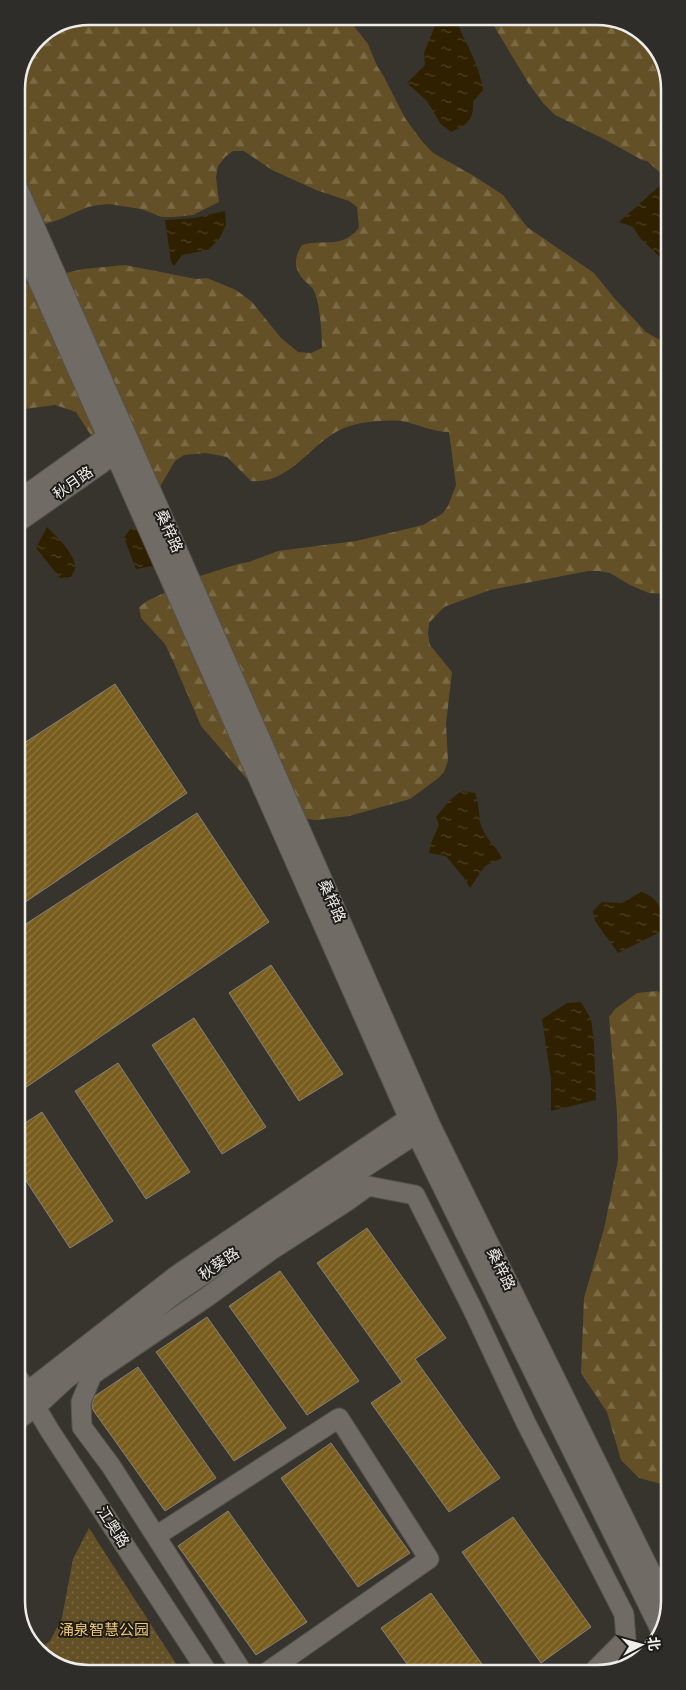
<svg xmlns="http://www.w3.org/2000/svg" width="686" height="1690" viewBox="0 0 686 1690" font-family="'Public Sans','Noto Sans SC',sans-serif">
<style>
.forest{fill:url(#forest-firs)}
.park{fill:url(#park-dots)}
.water{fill:url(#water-ripples)}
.building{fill:url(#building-hatch);stroke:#85817a}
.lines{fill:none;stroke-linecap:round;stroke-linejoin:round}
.minor-casing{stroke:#54524d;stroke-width:21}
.minor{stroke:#706c65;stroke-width:19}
.labels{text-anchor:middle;stroke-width:4;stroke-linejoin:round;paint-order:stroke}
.street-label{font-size:15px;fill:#efede9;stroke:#1d1c19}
.park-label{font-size:15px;fill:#f0c86f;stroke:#1d1c19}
.rim{fill:none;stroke:#efede9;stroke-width:2.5}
</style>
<defs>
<pattern id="forest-firs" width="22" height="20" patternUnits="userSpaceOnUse" patternTransform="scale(1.25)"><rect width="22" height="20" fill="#635027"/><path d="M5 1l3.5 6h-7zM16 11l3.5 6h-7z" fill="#7a6a46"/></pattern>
<pattern id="park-dots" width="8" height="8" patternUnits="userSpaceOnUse" patternTransform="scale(1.25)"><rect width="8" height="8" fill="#635027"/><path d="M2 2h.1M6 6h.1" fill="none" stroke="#7a6a46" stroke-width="1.8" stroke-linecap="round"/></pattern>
<pattern id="water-ripples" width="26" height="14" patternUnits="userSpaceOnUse" patternTransform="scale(1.25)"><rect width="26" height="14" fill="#2f2100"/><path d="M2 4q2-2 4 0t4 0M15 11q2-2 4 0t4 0" fill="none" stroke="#4d4225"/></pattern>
<pattern id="building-hatch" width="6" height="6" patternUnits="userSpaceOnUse" patternTransform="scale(1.25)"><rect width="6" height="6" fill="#785d1d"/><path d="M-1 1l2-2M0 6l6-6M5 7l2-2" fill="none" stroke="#8c753e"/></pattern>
</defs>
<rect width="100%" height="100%" fill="#37342e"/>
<path class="forest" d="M89,16H346L368,44L377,66L383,75L405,118L421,140L433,153L474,176L503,195L527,227L594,273L615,299L646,332L667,344V594L649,593L630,585L610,573L599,571H588L490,590L444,607L429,623L428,634L430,645L452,672L446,724L448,761L444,772L437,779L410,799L349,816L317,820L285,817L253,786L201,726L174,663L165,644L141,618L139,607L147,601L166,592L184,581L238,564L249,562L278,551L356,541L423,525L442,514L448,506L456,485L449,432C433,432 418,424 401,421C387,419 357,422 344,428C310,442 291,485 251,481L227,457L206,453L184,455L175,461L158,490L119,479L76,412L55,405L17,410V287L40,279L83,269L125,265L196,279L207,278L236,290L252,302L281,338L298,352L311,353L322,348C322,333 320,307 315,293C312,285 304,282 300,275C293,265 296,254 302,245C325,238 340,250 359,228L357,207L349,201L316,190L272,170L244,151H233L225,157L218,166L216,177L219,202L193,215L173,217H162L141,209L109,204L99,205L88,207L58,220L17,233L16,84L38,37Z
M488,16H602L642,31L666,66V178L647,161L642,160L606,140L555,115L543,103L529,84Z
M657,991L668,1000L669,1486L639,1478L621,1460L607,1412L581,1373L584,1298L604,1229L618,1160L617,1113L609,1017L615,1009L637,993Z"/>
<path class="park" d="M89,1528L182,1673L84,1674L44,1659L38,1650L50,1641L62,1618L73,1559Z"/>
<path class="water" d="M439,16H457C458,30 466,40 471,53C477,65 481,77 483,90L473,102C474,120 467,125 451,132L440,123L427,101L407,83L425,65L424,53Z
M663,183L666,185V263L640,238L633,227L619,222Z
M225,211L226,225L219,239L208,250L182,255L174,266L171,262L165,220L194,218Z
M47,527C59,539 72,551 76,567L71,577L60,578L36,548Z
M130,529L146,530L164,564L136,569L124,538Z
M461,791L475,793C480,806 478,818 482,828C487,840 496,847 502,858L485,866L470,888L464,878L446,856L429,853L431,843L439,825L436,817L449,801Z
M641,892C659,897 662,911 668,928L618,953L595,921L593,911L602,902L622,903Z
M581,1002L591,1019L594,1042L596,1100L551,1111V1079L542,1019L567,1003Z"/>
<path class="building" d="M115,684L187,793L18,907V747Z
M197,813L269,922L19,1092L18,929Z
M271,965L343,1074L299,1101L229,993Z
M194,1018L266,1127L222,1154L152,1045Z
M118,1063L190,1172L146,1199L75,1091Z
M42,1112L113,1221L70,1248L19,1170V1127Z
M367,1228L446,1338L415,1359L500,1478L449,1512L371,1403L402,1382L317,1263Z
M280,1271L359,1381L307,1415L229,1306Z
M207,1317L286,1428L234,1461L156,1352Z
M138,1367L216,1478L165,1511L93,1410L92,1404L95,1396Z
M331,1443L410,1553L358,1587L281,1478Z
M228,1511L307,1622L256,1655L178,1546Z
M513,1517L591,1627L541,1663L462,1552Z
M431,1593L487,1671H412L381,1628Z"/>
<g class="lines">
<defs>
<path id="minor" d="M17,186L431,1126L668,1607
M17,233L409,1119L660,1629
M17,501L115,431
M17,523L125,447
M19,1379L50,1431L208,1673
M19,1398L177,1275L418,1112
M20,1418L36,1407L65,1380L176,1293L339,1184L427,1127
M156,1536L339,1418L429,1559L267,1672
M243,1673L111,1466L82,1427L81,1402L92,1375L207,1297L270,1251L346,1202L368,1186L415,1195L472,1308L526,1423L624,1614L626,1639L595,1670"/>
</defs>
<use href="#minor" class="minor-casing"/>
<use href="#minor" class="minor"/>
</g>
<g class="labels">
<g class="street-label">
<text transform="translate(73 483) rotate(-35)" y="5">秋月路</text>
<text transform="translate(169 531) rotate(66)" y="5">桑梓路</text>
<text transform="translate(332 901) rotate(66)" y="5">桑梓路</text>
<text transform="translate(219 1264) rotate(-34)" y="5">秋葵路</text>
<text transform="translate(501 1269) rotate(64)" y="5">桑梓路</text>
<text transform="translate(113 1527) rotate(57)" y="5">江奥路</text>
</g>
<g class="park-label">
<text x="104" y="1635">涌泉智慧公园</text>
</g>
</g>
<path d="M0 0H686V1690H0ZM89 25H597A64 64 0 0 1 661 89V1601A64 64 0 0 1 597 1665H89A64 64 0 0 1 25 1601V89A64 64 0 0 1 89 25Z" fill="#2e2d2a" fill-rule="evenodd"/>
<path class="rim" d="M89 25H597A64 64 0 0 1 661 89V1601A64 64 0 0 1 597 1665H89A64 64 0 0 1 25 1601V89A64 64 0 0 1 89 25Z"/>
<g transform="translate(641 1645) rotate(84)" stroke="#1d1c19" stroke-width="4" paint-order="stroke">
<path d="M0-4L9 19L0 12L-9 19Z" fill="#efede9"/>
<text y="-8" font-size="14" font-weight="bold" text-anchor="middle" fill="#efede9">北</text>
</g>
</svg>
